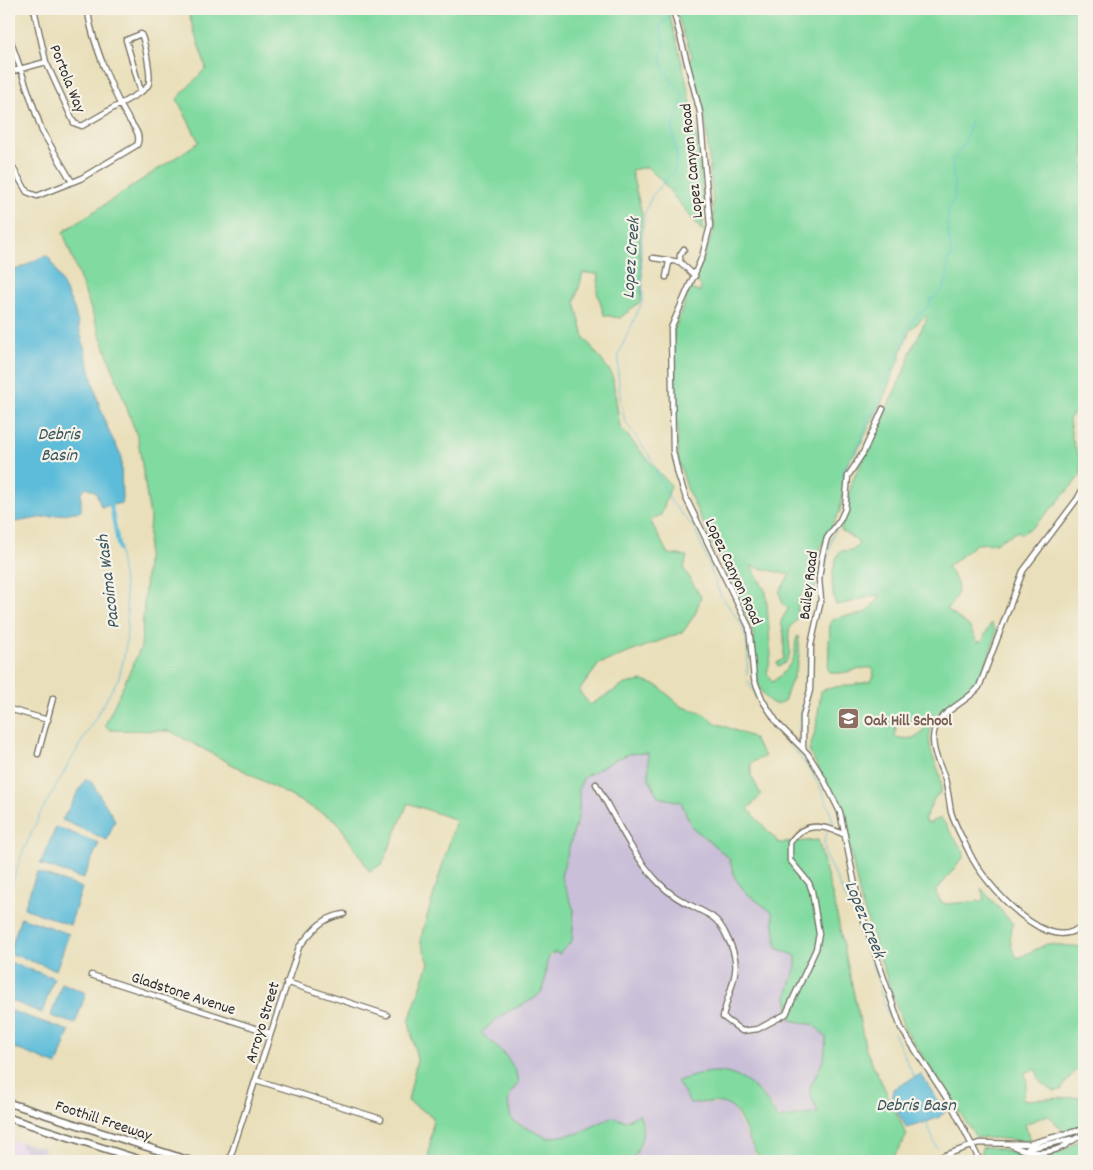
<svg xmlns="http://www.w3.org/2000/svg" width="1093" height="1170" viewBox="0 0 1093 1170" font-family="Dekko,sans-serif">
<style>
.built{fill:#e8d2ef}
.industrial{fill:#c9bfd8}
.green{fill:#81daa0;stroke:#568266}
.water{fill:#5bbcd9;stroke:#437482}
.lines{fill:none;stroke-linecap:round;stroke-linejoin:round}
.stream{stroke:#5bbcd9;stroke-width:1}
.canal{stroke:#5bbcd9;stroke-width:4}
.minor-casing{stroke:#6e6a5d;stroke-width:7}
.highway-casing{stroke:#6e6a5d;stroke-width:9}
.minor{stroke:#fff;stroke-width:4.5}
.highway{stroke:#fff;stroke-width:6}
.labels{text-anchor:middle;stroke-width:4.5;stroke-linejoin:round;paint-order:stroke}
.street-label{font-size:16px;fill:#2b2b2b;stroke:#f7f3e8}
.education-label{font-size:16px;font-weight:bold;fill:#785e54;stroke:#f7f3e8;text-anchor:start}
.water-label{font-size:18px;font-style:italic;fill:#39565f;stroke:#f7f3e8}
</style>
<rect width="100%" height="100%" fill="#f7f3e8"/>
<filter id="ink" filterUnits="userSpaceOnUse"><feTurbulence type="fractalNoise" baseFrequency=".02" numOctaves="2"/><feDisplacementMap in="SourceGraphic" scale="10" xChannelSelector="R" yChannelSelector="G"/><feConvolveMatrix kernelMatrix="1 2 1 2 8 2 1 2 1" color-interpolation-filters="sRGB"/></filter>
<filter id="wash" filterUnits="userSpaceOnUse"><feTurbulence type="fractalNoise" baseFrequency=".0096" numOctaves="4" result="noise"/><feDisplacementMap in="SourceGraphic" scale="20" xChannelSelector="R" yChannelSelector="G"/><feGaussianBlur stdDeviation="1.12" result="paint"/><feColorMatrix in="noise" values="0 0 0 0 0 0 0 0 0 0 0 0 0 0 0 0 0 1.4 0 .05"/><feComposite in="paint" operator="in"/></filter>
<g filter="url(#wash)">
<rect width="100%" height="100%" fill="#e9dfba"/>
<path class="built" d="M9,1139L19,1142L25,1152L22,1161H9Z"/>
<path class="industrial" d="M649,753V779L681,802L692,827L729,858L735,878L746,893L772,912L777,948L796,956V966L787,996L791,1020L814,1025L826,1037L824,1059L810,1087V1092L818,1113L777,1119L773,1107L761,1093L742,1079L719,1072L677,1081L690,1103L724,1104L733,1108L756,1156L764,1161H632L640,1147L644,1125L639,1114L626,1121L612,1117L579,1133L548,1138L542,1136L516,1123L511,1118L508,1103L510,1094L518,1083L481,1033L500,1016L542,990L548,960L555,952L574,910L561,876L579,813V787L584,777L614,760L629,754Z
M19,1142L45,1148L41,1161H22L25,1152Z"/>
<path class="green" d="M187,9H668C689,86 704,152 703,232L660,179L647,167L631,170L642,214L639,249L642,276L641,301L620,318L604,315L597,292L599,274L583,273L575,302L584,337L612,374L620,427L671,486L661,515L650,520L668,554L687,556L684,569L701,597L695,614L683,632L599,664L579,691L590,705L625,684L643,681L658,686L682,707L701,712L716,723L752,737L765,756L751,763V775L761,795L748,809L779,843L818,840L835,906L866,1050L907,1135L891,1161H764C746,1149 746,1111 725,1104C715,1101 700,1103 690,1103L677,1081C689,1078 703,1072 715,1072C742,1071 768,1096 777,1119L818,1113L810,1092V1087L824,1059L826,1037L814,1025L791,1020L787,996L796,966V956L777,948L772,912L746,893L735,878L729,858L692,827L681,802L658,797L649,779L648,753L629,754L614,760L584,777L579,787V813L561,876L574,910L572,941L559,954L555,952C541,959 549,979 542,991C533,1003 513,1007 502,1015C494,1020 488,1027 481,1033C497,1047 516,1061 518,1083L510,1094L508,1103L511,1118L516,1123L548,1138L579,1133L612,1117L626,1121L639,1114C647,1131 640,1146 632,1161H428L433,1117L408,1101L417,1060L409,1021L429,963L420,940L456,820L408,803L383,863L370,872L337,821L170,731L110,730L105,725L141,647L150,517L138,439L63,232L199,142L177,99L206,68Z
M675,9H1084V392L1080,399L1081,405L1069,419L1072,439L1081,462V475L1055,505L1034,526L1021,534L1018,531L995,543L976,544L947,567C961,587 962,589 947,610L969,626L977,642L982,641L991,623L996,631C990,668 964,709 925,718C912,721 908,719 896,726L895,737C929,744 920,724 934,718C920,755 944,763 941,792L935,797L924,820L929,823L941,818L964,852L963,858L937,890L936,893L941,902L946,904L981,901L984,899L981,888L1013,924C1009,936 1009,948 1018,958L1047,944L1084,947V1077L1076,1069L1061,1090L1054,1091L1041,1083L1036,1070L1025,1072L1027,1083L1022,1100L1084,1097V1103L1081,1105H1084V1127L1064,1132L1048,1115L1025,1124L1030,1141L976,1137L904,1028L861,902L842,811L809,751L816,728L821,691C837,685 854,686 871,681L874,676L872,668C859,666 839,678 828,671L830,622C850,608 862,627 880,595C873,594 849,604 836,605C830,589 831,565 840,551L852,550L859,545L857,541L841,530L852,482L907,365L910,353L927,318L925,316L910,330L883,399L857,451L849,460L844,475L840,511L821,546L816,570V588H806C804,592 799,597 798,602C797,607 799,613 797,618C796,622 792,624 790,628C785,641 798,660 778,666L777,663L784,658V634L781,621L788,609L783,604L779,592L790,575L751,566L766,592L771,656L767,673L772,682C782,676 793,663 795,652C796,646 794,642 798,636C803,662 792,677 784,701L777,705C748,695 758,651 752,628L688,491L678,459L674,330L690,289L700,292L701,286L695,280L714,230L713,205L706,123L695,80L688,63L692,56Z
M1084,1139V1161H986L981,1152L982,1148L986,1147C1007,1149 1047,1162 1065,1150C1071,1146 1075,1141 1084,1139Z"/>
<path class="water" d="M46,255L51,260L74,308L98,401L109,432L121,455L122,503L101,507L96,492L86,487L81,493V511L9,523V265L16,270Z
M85,780H90L115,820L107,840L62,820Z
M56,827L99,843L83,879L40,864Z
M37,872L82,888L70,925L24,908Z
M21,917L69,934L56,970L9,953Z
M9,962L54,978L42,1013L9,1000Z
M62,983L86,993L75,1024L51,1016Z
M9,1010L69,1031L57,1065L9,1046Z
M921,1074L945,1112L938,1118L907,1128C900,1116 891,1103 893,1089Z"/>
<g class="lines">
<path class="stream" d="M669,9V16L660,26L665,47C652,62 675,83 684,97L672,130L677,157L675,170L652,196L645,212L641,247L643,300L619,353L618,375L620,398L625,421L651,458L660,480L672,503L695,529L720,594L741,624L746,638L748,652L747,675
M960,9L964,16
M845,486C839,465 850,463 858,447C862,439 864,430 868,421L865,417L873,413L886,376L901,360L899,350L905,341L906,331L915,317L928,307L930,300C947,291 948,278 948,259L952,257L947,224L949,207L955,198L952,161L964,145L971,121
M843,519L848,511V497
M823,599L822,581L833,535L841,522
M748,681L772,727
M775,730C803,756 824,786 833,822L831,826
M799,732C799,716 805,701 806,686C808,666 807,647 813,627
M827,832L824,841L826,858L861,928L888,1016
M9,893L22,854L41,812L119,677C133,630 126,597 119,549
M894,1033L914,1077
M928,1121L927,1125L937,1148"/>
<path class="canal" d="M110,501L119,549"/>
</g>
</g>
<g filter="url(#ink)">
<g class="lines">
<defs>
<path id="minor" d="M34,9L46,62L74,123L82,126L141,92C144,90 148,87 149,83C151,74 145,42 141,34L126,40L141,92
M673,9L700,112L710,226L702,257L671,328L673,451L678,474L686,498L749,627L754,679L763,701L778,724L808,754L823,778L840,812L860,909L901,1028L953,1108L980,1161
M9,36L42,131L72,182
M9,72L46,62
M9,161L27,192L37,196L80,179L137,145C142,135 133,126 128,118C114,96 89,34 88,9
M684,249L680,255V262L695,276
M653,258L680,262
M666,277L669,262
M1084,486L1078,498L1023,571L979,687C967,702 942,710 935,728C929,745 939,763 945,779C948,790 949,801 951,812C955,826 964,841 970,854C983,882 1053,964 1084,922
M9,709L48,720
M803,748V716L810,690L811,645L821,600L819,579L822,556L827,538L840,520L845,509L848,476L863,453L883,409
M38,754L53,698
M596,784C615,817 632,855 659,883C675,900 692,905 711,916C719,921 723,928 727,937C745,970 730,983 723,1017L742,1031L758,1029L786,1014L816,949L819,934L812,891L809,883L790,860V843C803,821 825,825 845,835
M91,975L270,1033
M286,982L387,1015
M256,1080L381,1119
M1011,1145C1026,1153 1044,1155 1060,1148C1070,1144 1071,1139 1084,1135
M1027,1149L1071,1139
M229,1161L299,947C314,929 321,918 344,914
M929,1161L979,1143L1029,1144L1084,1129"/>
<path id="highway" d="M9,1103L191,1161
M9,1118L144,1161"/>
</defs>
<use href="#minor" class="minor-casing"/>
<use href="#highway" class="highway-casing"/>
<use href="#minor" class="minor"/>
<use href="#highway" class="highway"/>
</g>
</g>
<defs>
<symbol id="school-square" viewBox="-11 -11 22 22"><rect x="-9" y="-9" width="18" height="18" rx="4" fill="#8d6e63" stroke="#f7f3e8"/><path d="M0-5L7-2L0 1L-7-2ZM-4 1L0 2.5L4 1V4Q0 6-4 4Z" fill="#fff"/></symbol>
</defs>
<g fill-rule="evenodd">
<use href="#school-square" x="836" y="706" width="25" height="25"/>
</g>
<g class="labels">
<g class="street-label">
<text transform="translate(69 78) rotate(68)" y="6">Portola Way</text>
<text transform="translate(690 161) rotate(-96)" y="6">Lopez Canyon Road</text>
<text transform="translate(735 571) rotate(65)" y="6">Lopez Canyon Road</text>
<text transform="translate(807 585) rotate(-83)" y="6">Bailey Road</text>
<text transform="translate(184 992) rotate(18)" y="6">Gladstone Avenue</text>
<text transform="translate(261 1022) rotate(-73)" y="6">Arroyo Street</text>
<text transform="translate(104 1119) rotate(18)" y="6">Foothill Freeway</text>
</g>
<g class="education-label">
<text x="864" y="725">Oak Hill School</text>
</g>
<g class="water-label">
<text transform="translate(630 258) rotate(-86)" y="6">Lopez Creek</text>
<text x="59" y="439">Debris<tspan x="59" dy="21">Basin</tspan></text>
<text transform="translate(107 582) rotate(-97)" y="6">Pacoima Wash</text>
<text transform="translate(866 919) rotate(68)" y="6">Lopez Creek</text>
<text x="916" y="1110">Debris Basn</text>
</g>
</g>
<rect width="1093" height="1170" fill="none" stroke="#f7f3e8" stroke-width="30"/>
</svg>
